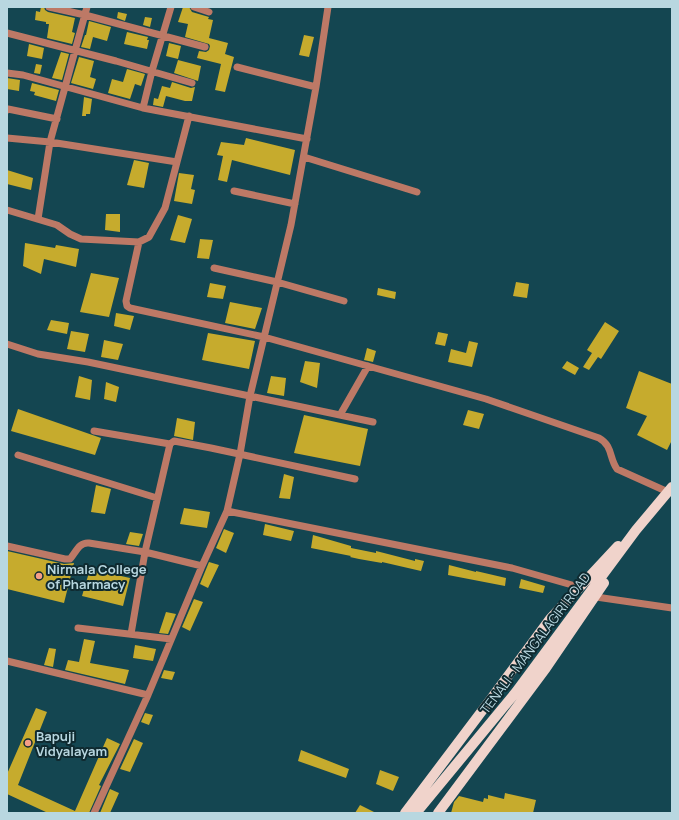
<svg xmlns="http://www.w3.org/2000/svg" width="679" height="820" viewBox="0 0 679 820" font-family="Manrope,sans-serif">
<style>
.building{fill:#c6ab2d}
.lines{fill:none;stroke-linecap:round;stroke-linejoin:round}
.minor{stroke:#bd7966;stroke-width:7}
.major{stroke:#f0d3cb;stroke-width:10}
.poi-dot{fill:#f49e87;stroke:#0f2a30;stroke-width:1.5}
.labels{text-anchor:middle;stroke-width:4;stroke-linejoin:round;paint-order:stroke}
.poi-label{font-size:13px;font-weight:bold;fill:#b8d7e0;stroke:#0f2a30;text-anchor:start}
.street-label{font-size:13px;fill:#b8d7e0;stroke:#0f2a30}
</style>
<rect width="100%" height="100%" fill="#144651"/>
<path class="building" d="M41,7H44L45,10L48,12L75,18L72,32L75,33L72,44L47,38L49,24H46V22L35,20L36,11L40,12Z
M183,7H189L192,12L209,17L208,19L213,20L209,38L228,43L225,54L234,57L225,92L215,90L221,64L197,58L199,51L206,52L209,50L210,46L209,44L185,37L188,24L178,22Z
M118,12L127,14L125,21L117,18Z
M145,17L152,18L150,27L143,25Z
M89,21L111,27L107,41L93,37L90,49L81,47L85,35H86Z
M127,32L148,37L147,40H149L147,49L124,44Z
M304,35L314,37L309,57L299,55Z
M169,43L181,46L178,59L166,56Z
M29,44L44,48L42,59L27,56Z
M61,52L69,54L62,80L52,78Z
M79,57L94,61L90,77L96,79L93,89L71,83Z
M178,60L201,66L198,81L174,73Z
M36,64L42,65L40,74L34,73Z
M127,69L145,74L141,86L135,84L130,99L108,93L112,79L123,82Z
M7,78L20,80L19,91L7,89Z
M172,82L191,88L195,87L192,101H185L166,96L163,107L153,105L154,98L158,99L162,86L170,88Z
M32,83L59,90L56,101L34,95L35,92L30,91Z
M84,97L92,99L90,114H86V116H82Z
M246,138L295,150L290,175L232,160L227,182L218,180L223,156L217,155L221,142L244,145Z
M134,160L149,163L144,188L127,185Z
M7,170L33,178L31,190L7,184Z
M179,173L194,175L191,189L195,190L192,204L174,201Z
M106,214H120V232L105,230Z
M178,215L192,219L185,243L170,240Z
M200,239L213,240L209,259L197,258Z
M25,243L55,248L56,245L79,249L76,267L44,259L41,274L23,266Z
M91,273L119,278L109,317L80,312Z
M516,282L529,284L527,298L513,296Z
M210,283L226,286L223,299L207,297Z
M378,288L396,292L395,299L377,295Z
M230,302L262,308L255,329L225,323Z
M116,313L134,316L130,330L114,326Z
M51,320L69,323L67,334L47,330Z
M605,322L619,331L601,359L598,357L589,370L583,367L592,353L587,350Z
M71,331L89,334L85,352L67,349Z
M438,332L448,334L445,346L435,344Z
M208,333L255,341L249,369L202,360Z
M104,340L123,344L118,360L101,357Z
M469,341L478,343L472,367L448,362L451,349L466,353Z
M367,348L376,351L373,362L364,360Z
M305,361L320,363L317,388L300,382Z
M567,361L579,368L575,375L562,368Z
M639,371L672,384V440L667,450L637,435L647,416L626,408Z
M79,376L92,380L90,400L75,397Z
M271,376L286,378L284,396L267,393Z
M106,382L119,387L116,402L104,399Z
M18,409L101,438L95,455L11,431Z
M468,410L484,414L479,429L463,425Z
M304,415L368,429L360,466L294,453Z
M177,418L195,422L193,440L174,436Z
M284,474L294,477L290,499L279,498Z
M96,485L111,489L105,514L91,512Z
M184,508L210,512L207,528L180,524Z
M265,524L294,531L291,541L263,535Z
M224,529L234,533L226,553L216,548Z
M130,532L143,534L139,546L126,544Z
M313,535L351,546V548L376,553V551L384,553L415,561V559L424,561L421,571L382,562V563L359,559L350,557L351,556L311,548Z
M7,551L64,564L74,563L64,603L7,589Z
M209,562L219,565L208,588L200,584Z
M449,565L476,572V571L506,578L505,586L448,575Z
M90,569L130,578L123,606L82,596Z
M521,579L545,586L543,593L519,588Z
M194,599L203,602L190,631L182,627Z
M166,612L176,614L168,634L159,633Z
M84,639L95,641L90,663L129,670L125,684L65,670L68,660L79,662Z
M135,645L156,649L153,661L133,658Z
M49,648L56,649L53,667L44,665Z
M164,670L175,672L172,680L161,678Z
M36,708L47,712L18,785L75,811L107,738L120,744L99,785L101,786L89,813H48L7,794V774Z
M145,713L153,715L149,725L141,722Z
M134,739L143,743L130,772L120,769Z
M301,750L349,769L346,778L298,761Z
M380,770L399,777L393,791L376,784Z
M110,789L119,793L110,813H100Z
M505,793L536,800L533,813H451L454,802L459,796L483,802L484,798L488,799V795L504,799Z
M360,805L376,813H355Z"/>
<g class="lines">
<path class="minor" d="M49,7L85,15L205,47
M194,7L209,12
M7,33L116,61L192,83
M237,67L316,87
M7,73L23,75L143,108L307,139
M143,108L152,71L171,7
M7,110L8,109L57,119
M7,138L50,142L177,162
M304,157L417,192
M234,191L295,204
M7,210L57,225L70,234L81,239L139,242L149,237L165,208L189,116
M38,219L50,142L87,7
M139,242L126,301L127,306L130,308L264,337L486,399L599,438C613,446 609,458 617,469L668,492
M214,268L277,282L344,301
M7,344L38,354L88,362L373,422
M340,415L368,366
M94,431L170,444
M18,455L157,498
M227,511L512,568L579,587
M7,546L65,559H70C76,552 79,542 89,543L145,552L202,566
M596,597L672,608
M78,628L171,639
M131,634L145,552L170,444L174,441L211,448L355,479
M7,661L148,695
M94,813L148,695L202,566L227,511L240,454L250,396L291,225L316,87L328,7"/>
<path class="major" d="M405,813L491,699L550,619L618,546
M416,813L516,692L636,530L672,487
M438,813L546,668L604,583"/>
</g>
<g class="poi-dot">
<circle cx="39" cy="576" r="4"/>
<circle cx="28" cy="743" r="4"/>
</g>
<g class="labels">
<g class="poi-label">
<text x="47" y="574">Nirmala College<tspan x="47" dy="15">of Pharmacy</tspan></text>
<text x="36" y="741">Bapuji<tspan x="36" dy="15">Vidyalayam</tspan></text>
</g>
<g class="street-label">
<text transform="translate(535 643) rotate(-53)" y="5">TENALI - MANGALAGIRI ROAD</text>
</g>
</g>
<rect width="679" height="820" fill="none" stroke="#b8d7e0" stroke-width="16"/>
</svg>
